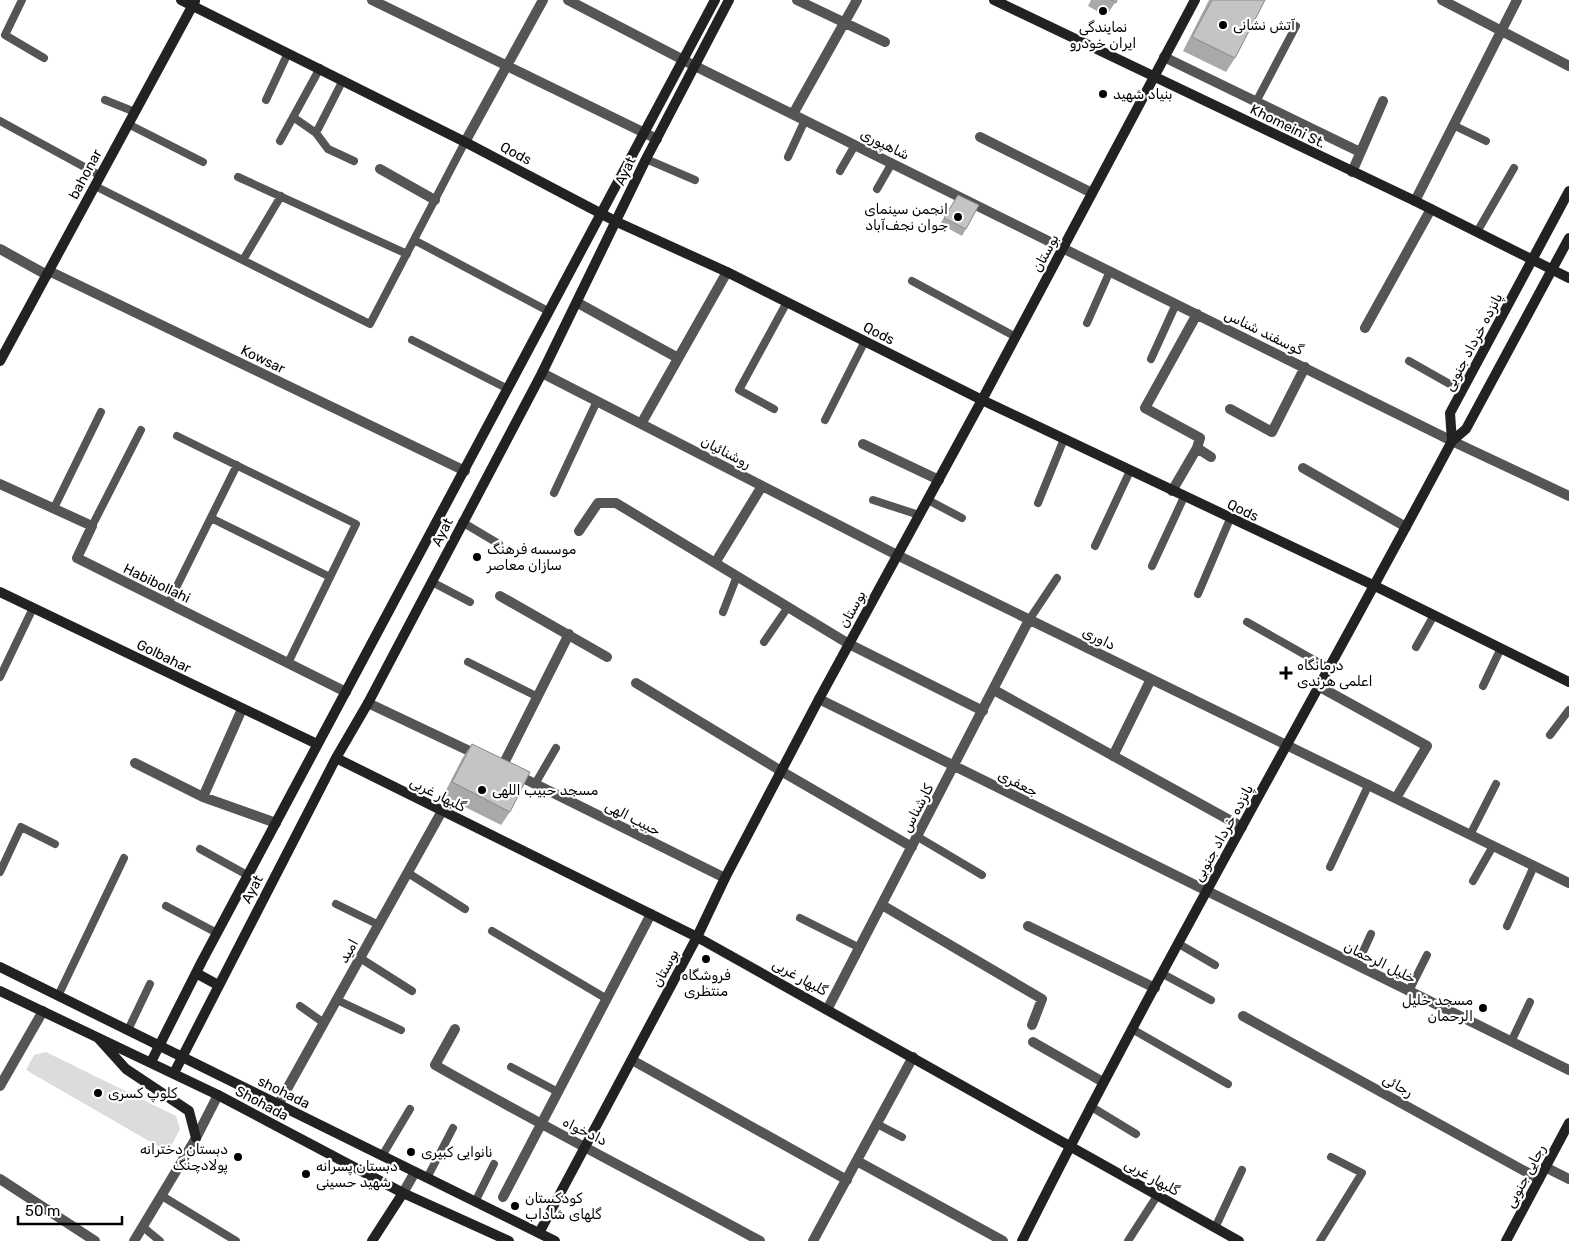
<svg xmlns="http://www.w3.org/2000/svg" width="1569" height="1241" viewBox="0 0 1569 1241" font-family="Rubik,Vazirmatn,sans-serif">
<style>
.green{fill:#dcdcdc}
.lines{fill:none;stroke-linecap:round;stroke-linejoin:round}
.lane{stroke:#555;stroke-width:8}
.street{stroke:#555;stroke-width:10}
.secondary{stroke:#222;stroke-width:10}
.wall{fill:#a9a9a9}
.building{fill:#c4c4c4;stroke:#898989}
.poi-dot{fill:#000;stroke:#fff;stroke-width:2}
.labels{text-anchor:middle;stroke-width:4.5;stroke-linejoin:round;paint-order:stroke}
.poi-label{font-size:14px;fill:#000;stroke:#fff;text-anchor:start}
.street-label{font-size:14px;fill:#000;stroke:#fff}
</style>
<rect width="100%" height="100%" fill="#fff"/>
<path class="green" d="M46,1052L176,1116L180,1129L168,1152L26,1070L34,1055Z"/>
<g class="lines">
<path class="lane" d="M22,0L5,35L44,58
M105,100L135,112
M266,100L288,53
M1256,102L1296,26
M293,117L316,133L328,149L354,161
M0,121L99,175
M128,124L203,162
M1453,125L1486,141
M316,133L343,80
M280,141L320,68
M788,157L805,120
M646,159L695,180
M840,171L855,145
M238,177L407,254
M95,186L370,324L465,142
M877,189L892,163
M1477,232L1514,168
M414,240L548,311
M243,260L281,196
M912,281L1016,337
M1087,323L1110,271
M412,340L508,389
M1151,359L1176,304
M1409,361L1462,391
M774,409L739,390L787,302
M825,420L865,341
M177,436L356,524L288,663
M554,493L597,401
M873,500L919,515
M928,500L962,518
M1038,503L1064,439
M54,508L101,412
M211,518L330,577
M462,522L499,544
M92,526L141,430
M1095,546L1130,471
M1152,566L1184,497
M432,582L470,602
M1198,594L1230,519
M168,604L237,465
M723,612L737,576
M1029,620L1057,578
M1247,622L1330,669
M764,642L788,607
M1416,647L1434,615
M468,662L538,697
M0,677L33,608
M1483,686L1501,648
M1550,735L1569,710
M535,784L556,748
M1470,835L1496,784
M918,837L982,875
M200,849L249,876
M1330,867L1369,784
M0,872L21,827L55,844
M408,873L465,909
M1473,881L1493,846
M336,904L379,925
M166,906L217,933
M800,918L860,948
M1507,926L1534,866
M492,931L607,999
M1179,944L1215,965
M360,958L412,991
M1357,965L1371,934
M1163,974L1211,1000
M1409,991L1427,955
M58,996L124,858
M337,1000L401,1030
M300,1006L324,1023
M1132,1029L1228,1084
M128,1030L150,984
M1511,1042L1530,1002
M511,1067L558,1092
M1090,1106L1136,1134
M877,1124L902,1137
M382,1156L410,1109
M427,1178L453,1128
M162,1196L236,1241
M475,1202L494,1164
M143,1227L160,1241
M1215,1228L1242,1170
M1128,1241L1157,1196
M1320,1241L1362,1173L1331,1157"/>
<path class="street" d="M372,0L657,139
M568,0L695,66L1452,441L1569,496
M797,0L885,42
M1442,0L1569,66
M1164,57L1360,152
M793,114L857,0
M980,137L1092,193
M465,142L543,0
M380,169L435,200
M1352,172L1383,101
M1415,201L1517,0
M0,249L47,275
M49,271L465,471
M578,303L678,358
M1197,314L1145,408L1200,438L1197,448L1211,457
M1365,328L1431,209
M542,373L897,555L1569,883
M1230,409L1272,432L1305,367
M641,424L727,272
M863,444L939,480
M1303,468L1406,527
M0,484L92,526L77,558L346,692
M1172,491L1197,448
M579,531L598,503H616L849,644L983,711
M715,563L762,486
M500,596L607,657
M636,683L781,771L912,847
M1320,687L1427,746L1396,798
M994,690L1242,827
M819,699L1569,1070
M368,703L480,756
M1113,756L1151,679
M135,763L203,797L276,823
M502,767L569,634
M515,774L725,878
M203,797L242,709
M882,905L1042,999L1032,1025
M1028,926L1155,988
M828,1008L1029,620
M1243,1016L1539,1179
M455,1029L435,1065C542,1126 652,1182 760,1241
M1033,1042L1103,1082
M632,1060L847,1180
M0,1086L43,1011
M278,1105L442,811
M857,1161L1003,1241
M1545,1167L1569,1179
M0,1179L95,1241
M403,1193L415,1172
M503,1197L651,914
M134,1241L196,1138L218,1095
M813,1241L913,1057"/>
<path class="secondary" d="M181,0L465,142L617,222L727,272L982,400L1375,586L1569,682
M994,0L1415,201L1569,278
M0,361L195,1
M1452,441L1450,413L1569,191
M0,592L317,744
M336,758L697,937L1239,1241
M0,967L555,1241
M196,973L218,985
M0,991L218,1095L403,1193L509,1241
M98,1038L126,1069L189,1111L196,1138
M151,1062L202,961L715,0
M174,1073L336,758L368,703L542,373L646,159L729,0
M539,1233L697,937L725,878L819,699L982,400L1195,0
M372,1241L403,1193
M1022,1241C1158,970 1310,708 1452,441L1466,429L1569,238
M1506,1241L1569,1123"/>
</g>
<path class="wall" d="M1091,0H1117L1106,16L1088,6Z
M1209,0H1265L1235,58L1226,72L1183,51Z
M958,195L966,229L962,236L940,224Z
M472,744L510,812L501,825L443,796L463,757Z"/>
<path class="building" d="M1111,0H1117L1116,3Z
M1212,0H1265L1235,58L1192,37Z
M958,195L979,205L966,229L944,218Z
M472,744L530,772L510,812L452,782Z"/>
<g class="poi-dot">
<circle cx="1103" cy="11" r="5"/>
<circle cx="1223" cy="25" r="5"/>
<circle cx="1103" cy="94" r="5"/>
<circle cx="958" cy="217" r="5"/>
<circle cx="477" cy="557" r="5"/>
<path d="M1283.5 665.5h5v5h5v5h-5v5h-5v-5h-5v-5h5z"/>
<circle cx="482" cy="790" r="5"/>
<circle cx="706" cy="959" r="5"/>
<circle cx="1483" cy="1008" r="5"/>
<circle cx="98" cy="1093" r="5"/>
<circle cx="411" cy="1152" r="5"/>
<circle cx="238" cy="1157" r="5"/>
<circle cx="306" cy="1174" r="5"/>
<circle cx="515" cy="1206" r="5"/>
</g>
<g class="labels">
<g class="poi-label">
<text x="1233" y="30">آتش نشانی</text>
<text x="1103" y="32" text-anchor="middle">نمایندگی<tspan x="1103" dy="16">ایران خودرو</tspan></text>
<text x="1113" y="99">بنیاد شهید</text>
<text x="948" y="214" text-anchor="end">انجمن سینمای<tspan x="948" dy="16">جوان نجف‌آباد</tspan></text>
<text x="487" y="554">موسسه فرهنگ<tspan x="487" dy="16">سازان معاصر</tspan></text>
<text x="1297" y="670">درمانگاه<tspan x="1297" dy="16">اعلمی هرندی</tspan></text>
<text x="492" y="795">مسجد حبیب اللهی</text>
<text x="706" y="980" text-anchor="middle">فروشگاه<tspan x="706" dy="16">منتظری</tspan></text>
<text x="1473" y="1005" text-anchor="end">مسجد خلیل<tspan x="1473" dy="16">الرحمان</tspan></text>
<text x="108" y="1098">کلوپ کسری</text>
<text x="228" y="1154" text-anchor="end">دبستان دخترانه<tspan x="228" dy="16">پولادچنگ</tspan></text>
<text x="421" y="1157">نانوایی کبیری</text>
<text x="316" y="1171">دبستان پسرانه<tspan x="316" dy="16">شهید حسینی</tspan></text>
<text x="525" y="1203">کودکستان<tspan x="525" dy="16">گلهای شاداب</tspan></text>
</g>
<g class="street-label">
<text transform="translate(1288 126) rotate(26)" y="5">Khomeini St.</text>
<text transform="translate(885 144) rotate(26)" y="5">شاهپوری</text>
<text transform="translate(516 153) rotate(28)" y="5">Qods</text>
<text transform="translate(625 171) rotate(-65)" y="5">Ayat</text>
<text transform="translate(85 174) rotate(-62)" y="5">bahonar</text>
<text transform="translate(1045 253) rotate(-62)" y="5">بوستان</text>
<text transform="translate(1264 332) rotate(26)" y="5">گوسفند شناس</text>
<text transform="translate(879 333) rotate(27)" y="5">Qods</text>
<text transform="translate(1473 342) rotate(-62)" y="5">پانزده خرداد جنوبی</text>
<text transform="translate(263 359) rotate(26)" y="5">Kowsar</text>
<text transform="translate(726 452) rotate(27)" y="5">روشنائیان</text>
<text transform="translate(1243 510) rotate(25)" y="5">Qods</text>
<text transform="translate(442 532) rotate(-63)" y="5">Ayat</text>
<text transform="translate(157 583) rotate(26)" y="5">Habibollahi</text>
<text transform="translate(852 609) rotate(-61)" y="5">بوستان</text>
<text transform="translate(1099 638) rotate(26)" y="5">داوری</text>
<text transform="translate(164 656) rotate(26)" y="5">Golbahar</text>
<text transform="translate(1018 783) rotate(26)" y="5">جعفری</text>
<text transform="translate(438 794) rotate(27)" y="5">گلبهار غربی</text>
<text transform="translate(917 808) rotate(-62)" y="5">کارشناس</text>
<text transform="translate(633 818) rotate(27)" y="5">حبیب الهی</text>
<text transform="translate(1223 833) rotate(-61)" y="5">پانزده خرداد جنوبی</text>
<text transform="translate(252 889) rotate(-62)" y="5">Ayat</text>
<text transform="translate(348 951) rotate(-61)" y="5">امید</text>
<text transform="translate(1380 962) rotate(26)" y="5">خلیل الرحمان</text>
<text transform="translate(665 968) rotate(-62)" y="5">بوستان</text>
<text transform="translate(800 977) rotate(29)" y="5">گلبهار غربی</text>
<text transform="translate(1398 1085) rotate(29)" y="5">رجائی</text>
<text transform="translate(284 1092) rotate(26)" y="5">shohada</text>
<text transform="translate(262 1103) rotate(28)" y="5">Shohada</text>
<text transform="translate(585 1131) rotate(26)" y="5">دادخواه</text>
<text transform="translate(1525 1176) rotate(-62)" y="5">رجایی جنوبی</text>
<text transform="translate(1152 1177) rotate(29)" y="5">گلبهار غربی</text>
</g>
</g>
<path d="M18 1216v8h104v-8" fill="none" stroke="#000000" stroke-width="2.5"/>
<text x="25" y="1216" font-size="15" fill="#000000" stroke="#ffffff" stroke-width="4" paint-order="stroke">50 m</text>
</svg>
